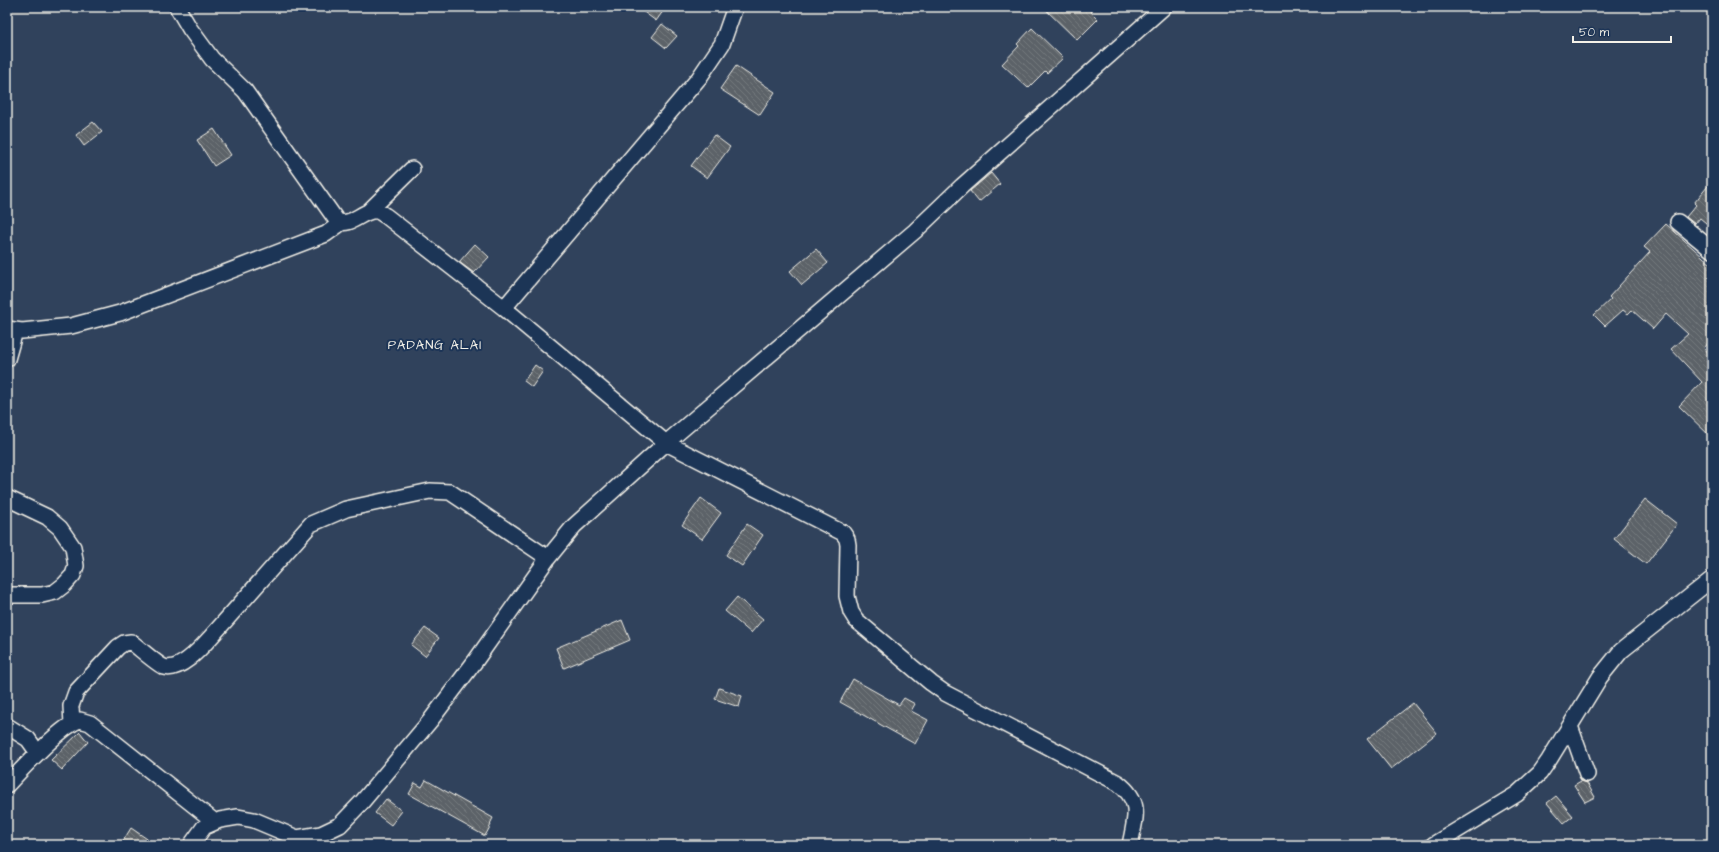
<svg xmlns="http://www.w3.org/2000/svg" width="1719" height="852" viewBox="0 0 1719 852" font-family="'Architects Daughter',sans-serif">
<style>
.building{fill:url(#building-back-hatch);stroke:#f4f1e8}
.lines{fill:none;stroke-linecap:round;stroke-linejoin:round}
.minor-casing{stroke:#f4f1e8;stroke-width:18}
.minor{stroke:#1d3557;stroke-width:15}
.labels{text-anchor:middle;stroke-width:4;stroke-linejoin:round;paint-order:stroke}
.quarter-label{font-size:13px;letter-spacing:1px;fill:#f4f1e8;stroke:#1d3557}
</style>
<defs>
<pattern id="building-back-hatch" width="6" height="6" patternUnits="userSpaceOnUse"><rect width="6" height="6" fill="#5b6267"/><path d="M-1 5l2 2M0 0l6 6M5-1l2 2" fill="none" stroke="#73797d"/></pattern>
</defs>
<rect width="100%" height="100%" fill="#30425c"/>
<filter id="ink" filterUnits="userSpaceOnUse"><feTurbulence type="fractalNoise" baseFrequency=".025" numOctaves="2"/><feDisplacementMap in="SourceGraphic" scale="8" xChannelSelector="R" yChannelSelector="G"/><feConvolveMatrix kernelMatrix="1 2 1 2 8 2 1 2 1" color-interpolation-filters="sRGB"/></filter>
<g filter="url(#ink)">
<path class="building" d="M637,7H666L656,21Z
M1043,7H1086L1098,19L1077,40Z
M662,24L677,36L666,48L652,37Z
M1032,28L1063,58L1047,73L1045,71L1028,88L1002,64L1019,46L1017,44Z
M736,66L775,92L760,115L720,89Z
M93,122L102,132L84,146L76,135Z
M214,129L231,155L214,166L197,140Z
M714,135L730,147L707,178L691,166Z
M991,173L1000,184L979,202L970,191Z
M1712,181V228L1700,218L1695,224L1686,217L1696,205L1694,203Z
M1666,224L1712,265V339L1704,348L1712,357V438L1679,406L1702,382L1671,349L1688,334L1666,314L1653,329L1632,310L1628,314L1623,310L1605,326L1594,315L1611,299L1609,297L1650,252L1644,247Z
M475,244L489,257L474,273L459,262Z
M816,249L828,263L802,285L790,271Z
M535,365L543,371L532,387L524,381Z
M701,498L721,513L702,539L682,525Z
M1645,499L1677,524L1646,564L1614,539Z
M747,524L763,535L742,566L726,555Z
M737,597L763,619L751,633L725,611Z
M622,620L630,640L564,668L556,648Z
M425,628L439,638L425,656L411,645Z
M853,679L899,705L904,698L915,704L911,711L928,720L915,744L840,702Z
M719,688L742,696L739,707L715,699Z
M1413,703L1437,733L1391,769L1367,739Z
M80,732L88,742L62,770L51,760Z
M426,780L493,818L490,824L491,825L485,836L409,794L415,783L422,787Z
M1581,781L1587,783L1595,797L1585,802L1574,785Z
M1556,796L1573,816L1564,823L1547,803Z
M386,799L402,811L391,825L375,813Z
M131,828L156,845H129L123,841Z"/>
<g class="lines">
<defs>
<path id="minor" d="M177,7L190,29L212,59L245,91L337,221C352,228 363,208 378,211C380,212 384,215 386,216L504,308L666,443L843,533L847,539L848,545L847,596L851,612L856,620L931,683L945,693L1118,783C1143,802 1135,818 1130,845
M369,211L412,169
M1678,222L1712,250
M504,308L699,78L722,44L735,7
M7,329L22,331L71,326L120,313L326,234L341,223
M7,359L15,331
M7,498L47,517L60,528L73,547L76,566L73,575L64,585L55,592L42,595H7
M72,724L71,706L76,692L118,647L124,643L131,642C138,647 158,665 164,667C180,672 201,648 210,638L311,524L346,509L430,491L450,492L548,558
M7,726L28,739L38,753
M1570,726L1587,774
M7,785C21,770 62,725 80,720L90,723L215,822
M191,845L204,827L220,820L238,817L254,820L297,838L321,834L340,825L362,802L430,721L476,660L548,558L574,526L666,443L915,231L962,186L1164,7
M1433,845L1517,794L1540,773L1549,760L1600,677L1621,651L1712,579"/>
</defs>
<use href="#minor" class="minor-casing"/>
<use href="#minor" class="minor"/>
</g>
</g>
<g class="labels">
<g class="quarter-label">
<text x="435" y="349">PADANG ALAI</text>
</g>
</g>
<rect width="1719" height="852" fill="none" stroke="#1d3557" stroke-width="24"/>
<rect x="12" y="12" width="1695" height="828" fill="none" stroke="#f4f1e8" stroke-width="1.5" filter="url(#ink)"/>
<path d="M1573 36v6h98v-6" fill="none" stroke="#f4f1e8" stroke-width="2"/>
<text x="1579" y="36" font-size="12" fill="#f4f1e8" stroke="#1d3557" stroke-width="3" paint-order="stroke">50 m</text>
</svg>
